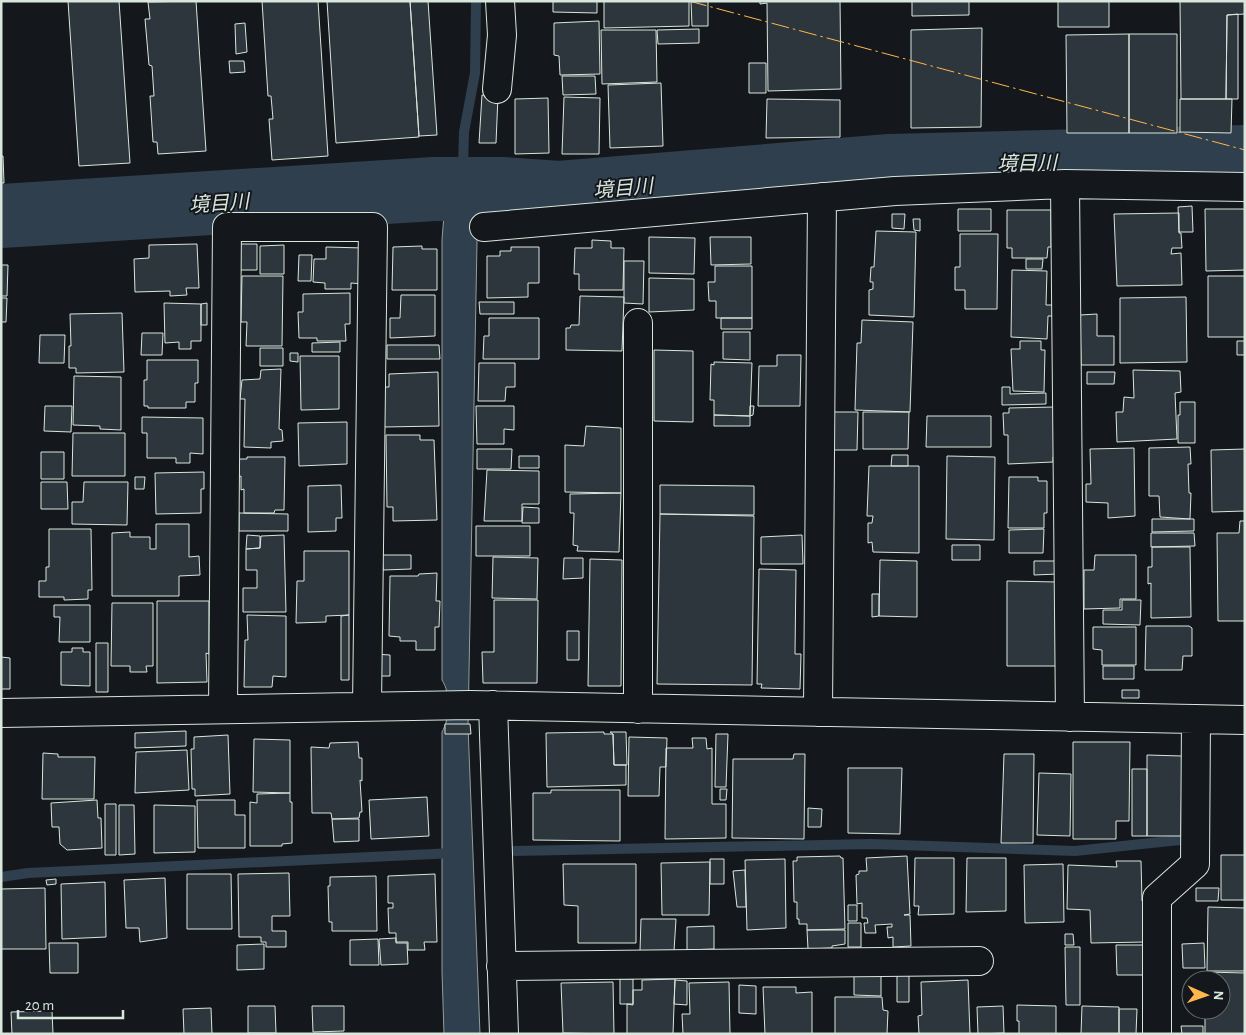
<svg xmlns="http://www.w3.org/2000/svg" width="1246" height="1035" viewBox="0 0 1246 1035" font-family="'Alegreya Sans','Noto Sans JP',sans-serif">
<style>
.water{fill:#2f3f4d;stroke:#939e99}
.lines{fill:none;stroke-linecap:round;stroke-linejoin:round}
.stream{stroke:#2f3f4d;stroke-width:10}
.river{stroke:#2f3f4d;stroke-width:64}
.building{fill:#2c363c;stroke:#d8e6dc}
.minor-casing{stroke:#d8e6dc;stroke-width:30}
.minor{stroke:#14181c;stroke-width:28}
.power{stroke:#ffb74d;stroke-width:1;stroke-dasharray:18 4 2.5 4;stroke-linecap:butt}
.labels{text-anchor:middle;stroke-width:4;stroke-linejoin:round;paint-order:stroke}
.water-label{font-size:20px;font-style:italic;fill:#d8e6dc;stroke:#14181c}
</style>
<rect width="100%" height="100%" fill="#14181c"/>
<path class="water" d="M446,189H478L468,726L480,1034H444L442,972V732C450,718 451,694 442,680V240Z"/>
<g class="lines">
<path class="stream" d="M462,203L464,132L475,73L476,1
M515,851L871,844L1075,851L1180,840
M1,877L28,873L455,853"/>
<path class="river" d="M1,216L434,189H503L559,193L890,166L1245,157"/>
</g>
<path class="building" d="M68,1H119L130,163L79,166Z
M196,1L206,151L158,154L157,142H153L150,96H154L152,66L149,65L145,19H150L148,2Z
M262,1H318L328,156L272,160L269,119H273L271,96H268Z
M327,1H410L419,137L336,143Z
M410,1H428L437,135L419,136Z
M553,1H597V13L553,12Z
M604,1H689V26L604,28Z
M691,1H708V26H692Z
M760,1H840L841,89L768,91L767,3L760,4Z
M912,1H969V15L912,16Z
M1058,1H1109V27H1058Z
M1180,1H1245V14L1227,15L1226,99H1181Z
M1238,14V99H1226L1227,15Z
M599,21L600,74L560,75L559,56L554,55V23Z
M245,23L247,52L236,54L235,24Z
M982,28L981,127L911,128V30Z
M699,29V43L658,44L657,30Z
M601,30H656L657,82L602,84Z
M1129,34H1177V133H1129Z
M1129,34V133H1067L1066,35Z
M229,61H244L245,72L230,73Z
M749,63H766V93H749Z
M562,76H595L596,94L563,95Z
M661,83L663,146L610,148L608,85Z
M482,95L498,96L496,143H479Z
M564,97L600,98L599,154H562Z
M548,98L549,153L515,154V99Z
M767,99L840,100V137L766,138Z
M1180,99H1232L1231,133L1180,132Z
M1,156H3L4,183H1Z
M1192,206L1193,232H1179L1178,207Z
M958,209H991V231H958Z
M1205,209H1245V270L1206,271Z
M1007,210H1051V247H1048L1047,258H1012V248H1007Z
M1179,213V233H1181L1182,248H1172L1171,254L1181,253L1182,285L1117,286L1114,214Z
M892,214H905L904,229L892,228Z
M913,219H920V231L914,230Z
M876,231L916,232L914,317L869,315V290L873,289V282H870L871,267H874Z
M960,234H998L997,309H965V290H955V267H960Z
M649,237L695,238L694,274L649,273Z
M710,237H751V264L711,265Z
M592,240L611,241V248H624L623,290H579V274H574L575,248H592Z
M197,244L199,288H186L187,295L170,296V291L135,292L134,259L149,258V245Z
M236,244H257V270H236Z
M284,245V274H260V246Z
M422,246V249H437V290H392L393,247Z
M326,247L364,248V284L351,283V289H325V283L313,282L314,259H326Z
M511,247H539V283H528V297L487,298V256H500V251H511Z
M299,255H312L311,281H298Z
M1026,259H1043L1042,269H1026Z
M624,261H644L643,304L624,303Z
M1,265H8L7,296H1Z
M715,266H752V318H716V301H709L708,282H715Z
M1012,270L1047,271L1046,305H1055V316H1048L1047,339L1011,337Z
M242,276H283L282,346H246L247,322H241Z
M1208,276H1245V337H1208Z
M649,278L694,279V310L649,312Z
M350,293V324H345L346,341H317V338H299L298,312H303V294Z
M401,295H435V336L390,338V318H400Z
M580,296L624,297L622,351L566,350V328H570L571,325H579Z
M1186,297L1187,362L1120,363V298Z
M1,298H7L6,322H1Z
M479,302H514V314H480Z
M164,303L201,304V341H191V349H179V342L165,343Z
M207,303V325H201V304Z
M122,313L124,372L76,373V368H69V346H71L70,314Z
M1097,314V336H1114V365H1081L1080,315Z
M489,318H539V359H483L484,336H489Z
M721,318H752V329H721Z
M862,320L913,322L910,412L855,410L857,343H861Z
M723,332H750V360L723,359Z
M142,333H163L162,355H141Z
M40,335H65L64,363H39Z
M1020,341H1041V350H1045L1044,392L1013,391L1011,349H1020Z
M1237,341H1245V355H1237Z
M340,342V352H312V343Z
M387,345H439L440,359H387Z
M260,348H283V366H260Z
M654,350L693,351V422L654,421Z
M290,353H298V362L290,361Z
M777,355H801L800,406H758L759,366H777Z
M300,356H339V409L301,410Z
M147,360H198V383H195V402H186V408H148V406H144V380H147Z
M714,362L752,363L750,416L714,415V400H710L711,364L714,365Z
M479,363H515V387H506L505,401H478Z
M281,369L279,429L282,430L283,441L271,442V448L244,447L245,399H240L242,380L260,379L261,370Z
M1133,370L1180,371L1181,392L1175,393L1177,439L1117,442L1116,412H1123L1124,397L1134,398Z
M438,372L439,426L384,427V387H389V374Z
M1087,372H1115L1114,384H1087Z
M74,376L121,377V430L100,429V426L73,425Z
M1002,387H1010V394L1046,393V404L1002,405Z
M1180,402H1195V443H1178V415H1180Z
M45,406H72L71,432L44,431Z
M476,406H514V430L504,429V444H477Z
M750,406H754L753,415L750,416Z
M1055,407L1056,456L1053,457V462L1008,464V435H1004L1003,413H1009V408Z
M834,412H858L857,450H833Z
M863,412H909L908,449H863Z
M714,415L750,416V426H714Z
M927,416H991V447H926Z
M142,417L203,418V454L190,453V463H176V458H147V433H142Z
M347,422V464L299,466L298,423Z
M586,426L621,428V493L565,492V445L584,446Z
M73,433H125V476H72Z
M386,435H420V440H434L437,520L393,521V507H387Z
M1190,447L1191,464H1188L1189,493H1191L1190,519L1160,517L1159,496H1149V448Z
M1134,448L1135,516L1108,518V503L1086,502V484H1091L1090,449Z
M477,449H512L511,469H477Z
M1245,449V511L1212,512L1211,450Z
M41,452H64V479H41Z
M892,455H908V466H891Z
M519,456H539V468H519Z
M947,456L995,457L994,540L946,539Z
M247,457H285L284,510H275L274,513H244V489L241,490V476L238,477V459H247Z
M869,466H919V553L873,552L872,542L868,543V523H872L873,516H867Z
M487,470L539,471V504H522V521H484Z
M204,472V489H201V513L156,514L155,473Z
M135,477H145L144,489H135Z
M1009,477H1038V481H1047V513H1044V528H1008Z
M41,482H67L68,509H41Z
M84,482H128L127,525L72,524V502H83Z
M341,485L342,518H336V531L308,532V486Z
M660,485L754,486V515L660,514Z
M621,493L619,552L577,551L578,546L573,545L574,513H570V494Z
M523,507L539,508V523H522Z
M239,513L288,514V531H239Z
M660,514L754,516L752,685L657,684Z
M1152,519H1194V531L1152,532Z
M1240,521H1245V621H1218L1217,533H1239Z
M156,524H189V557L199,556L200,575L179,576V596H112V533L130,532V537H150V549H156Z
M476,526H530V556H476Z
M49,529H91L92,590H88V599L64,600V597H39V581H46V567H49Z
M1044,529L1043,553H1009V530Z
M1151,533H1194L1195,546L1151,547Z
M247,535L260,536V548L246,549Z
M284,535L286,612H243V588H257V570H246V549L260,548L261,536Z
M802,535L803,564H761V537Z
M952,545H980V560H952Z
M1152,547H1190L1191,617L1151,618V583L1148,584V567H1152Z
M304,551H349V615L326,616V622L296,623L297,581H304Z
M382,555H411V569L383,570Z
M1095,555H1136V599H1120V608L1084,609V570H1094Z
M493,557L538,558L537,599L492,598Z
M564,558H583V578L563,579Z
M590,559L622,560L621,686H588Z
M880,560L917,561V617L879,616Z
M1034,561H1058V574L1034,575Z
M759,569L796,570L795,654H801L800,689L761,688L762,684H757Z
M437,573L436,601H440L439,627H435V650H416V641H400V637L389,636L390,576H418L419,574Z
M1007,581L1057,582L1058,666H1007Z
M872,594H879V616L872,617Z
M494,600H538L537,683H483L482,652H494Z
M1122,600H1141L1140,625L1103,624V610H1122Z
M157,601H209V654L206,653L207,682L157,683Z
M112,603H153V666H146L147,672H130V666H111Z
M54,605H90V642H59L60,617H54Z
M247,615L286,616V677L273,676L272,687H244L245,640H248Z
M349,615V680H341V616Z
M1146,626H1189L1192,628V656H1183L1182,670H1145Z
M1093,627H1136V665H1102V650L1093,649Z
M567,631H579V660H567Z
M96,643H108V692H96Z
M72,648H83V652H90V686L61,685V652H72Z
M374,654L390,655V676H374Z
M1,657L10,658V689H1Z
M1103,666H1134V679H1103Z
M1122,690H1139V698H1122Z
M445,724H470L471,734H445Z
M186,731V746L135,748V733Z
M604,732V734H613L614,765H626V785L547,787L546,733Z
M610,732H626L627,765H614L613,734Z
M716,734H728L726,787H715Z
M228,735L230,794L195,796V789H192L191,749H194V737Z
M629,737L667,738L666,767H660L659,796H628Z
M692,738H706L707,749L712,748V804H726V838L665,839L666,748H693Z
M254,739L290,740V793L253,792Z
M358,742L359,758H362V781L360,780L362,812H360L359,818L332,819L331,813H312L311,747L329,748L330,743Z
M1073,742H1130L1129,821H1116V839H1073Z
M187,750L189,790L135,793L136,752Z
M43,753L58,754V757H95L94,799H42Z
M794,754H805L804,839L732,838L733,759H793Z
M1004,754H1034L1033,843H1001Z
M1147,755L1182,756L1181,836H1147Z
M848,768H902L900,834L848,833Z
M1132,769H1147V836H1132Z
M1039,773L1071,774L1070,836L1037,835Z
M720,789H727L726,800H720Z
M551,790H620V841L533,840V793H551Z
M290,793V802H292V843L282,844V846H250V802L257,803V794Z
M427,797L429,836L371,839L369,800Z
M97,800L98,818H101L102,848L67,850L60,844L59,827H52L51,803Z
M197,800H235V815H245V848H198Z
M105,804H116V855H105Z
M119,805H134L135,854L119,855Z
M154,805L195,806V852L154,853Z
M808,808L822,809L821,827H808Z
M332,819H359V841L334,842Z
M1221,855H1245V900H1221Z
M840,856L841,858H843L845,929L807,930V924H799V919H797V902H794L793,861H797V857Z
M907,856L910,914L904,915H910L911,946L893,947V937L888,938L887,927H892V924L875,925L876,933H865L864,923H868L867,918H862V903L857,904L856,875L859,874V871H867L866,858Z
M915,858H954V914L918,915L919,906H914Z
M967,858H1006V911L966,912Z
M710,859H724V884H710Z
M785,859L786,928L747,930L745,860Z
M1116,861H1141L1142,901H1145V942L1091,943L1090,910L1067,909L1068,865L1117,867Z
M710,862L709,915H662L661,863Z
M563,864H636V943H578V906L564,905Z
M1063,864L1064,922L1025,923L1024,865Z
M745,870L746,907H737L733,871Z
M289,873L290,916H272V931H286V947H266V942H261V937H239L238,874Z
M187,874H231L232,929H187Z
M435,874L437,942H424L425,950H408V942H396V933H389L388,908H393V903H388V876Z
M376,876L377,931H332V922H329L328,886H330V877Z
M165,878L167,938L140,942L139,928H126L124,880Z
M56,879V884L47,885L46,880Z
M105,882L106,937L62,939L61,884Z
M45,888L46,949H1V889Z
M1196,888H1219L1218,901H1196Z
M848,905H857V921H848Z
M1208,907L1245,908V971H1207Z
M641,919H676L674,951H640Z
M848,923H861V947H848Z
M714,926V949L687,950V927Z
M807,930H845V944L832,946V948L808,949Z
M1065,934H1073L1074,945H1065Z
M396,938V943H407L408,964L381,965L379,939Z
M378,939L379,965H350V940Z
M49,943H78V973H50Z
M1204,943L1205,968H1183L1182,944Z
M264,944V969L237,970V945Z
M1116,945H1146V975H1117Z
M1065,947H1080V1005H1066Z
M1206,972L1245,973V1034H1205V1010H1221V980H1206Z
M897,974L909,975V1002H897Z
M854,976H881V996L854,995Z
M620,979H633V1004H620Z
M675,979L673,1034H627V1004L633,1005V990H642V980Z
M675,980L687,981V1005L674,1004Z
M968,980L970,1034H919L918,1016L922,1015L921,982Z
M613,982L614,1034L563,1033L561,983Z
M729,982L730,1034H683L682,1014H690L689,983Z
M739,985L756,986V1014L739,1013Z
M763,987H796V993L812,992V1034H765Z
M835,997H882L883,1010L888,1011L887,1034H835Z
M1017,1005L1056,1006V1034H1019V1021H1017Z
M248,1006H275L276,1033H248Z
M312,1006H344V1031L313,1032Z
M1003,1006L1004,1033L978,1034L977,1007Z
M1082,1006L1119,1007V1034H1081Z
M211,1008L212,1034H184L183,1009Z
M1119,1009H1137L1136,1034H1119Z
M52,1011L53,1034H12L11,1012Z
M1181,1026H1203V1034H1182Z"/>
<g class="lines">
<defs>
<path id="minor" d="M497,89L502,35L500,1
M1065,184L1070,717
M484,227L895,191L1065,184L1245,187
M493,705L504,1034
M223,709L227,227H373L367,706
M638,709V323
M818,712L822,197
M1,713L470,705L1245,720
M501,966L979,961
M1157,1034V898L1195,864L1196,719"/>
</defs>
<use href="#minor" class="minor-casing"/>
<use href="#minor" class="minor"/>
<path class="power" d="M689,1L1245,150"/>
</g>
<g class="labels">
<g class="water-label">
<text transform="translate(1027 163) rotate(-1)" y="7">境目川</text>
<text transform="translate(623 188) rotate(-5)" y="7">境目川</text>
<text transform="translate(219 203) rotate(-4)" y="7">境目川</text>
</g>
</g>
<rect width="1246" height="1035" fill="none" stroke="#d8e6dc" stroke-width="5"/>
<g transform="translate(1206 995) rotate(92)"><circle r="24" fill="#14181c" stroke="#626a69"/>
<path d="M0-4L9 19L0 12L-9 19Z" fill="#ffb74d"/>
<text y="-8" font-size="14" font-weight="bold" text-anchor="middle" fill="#d8e6dc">N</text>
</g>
<path d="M18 1010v8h105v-8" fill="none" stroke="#d8e6dc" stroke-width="2.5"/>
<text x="25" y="1010" font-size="15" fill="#d8e6dc" stroke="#14181c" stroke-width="4" paint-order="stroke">20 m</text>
</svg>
